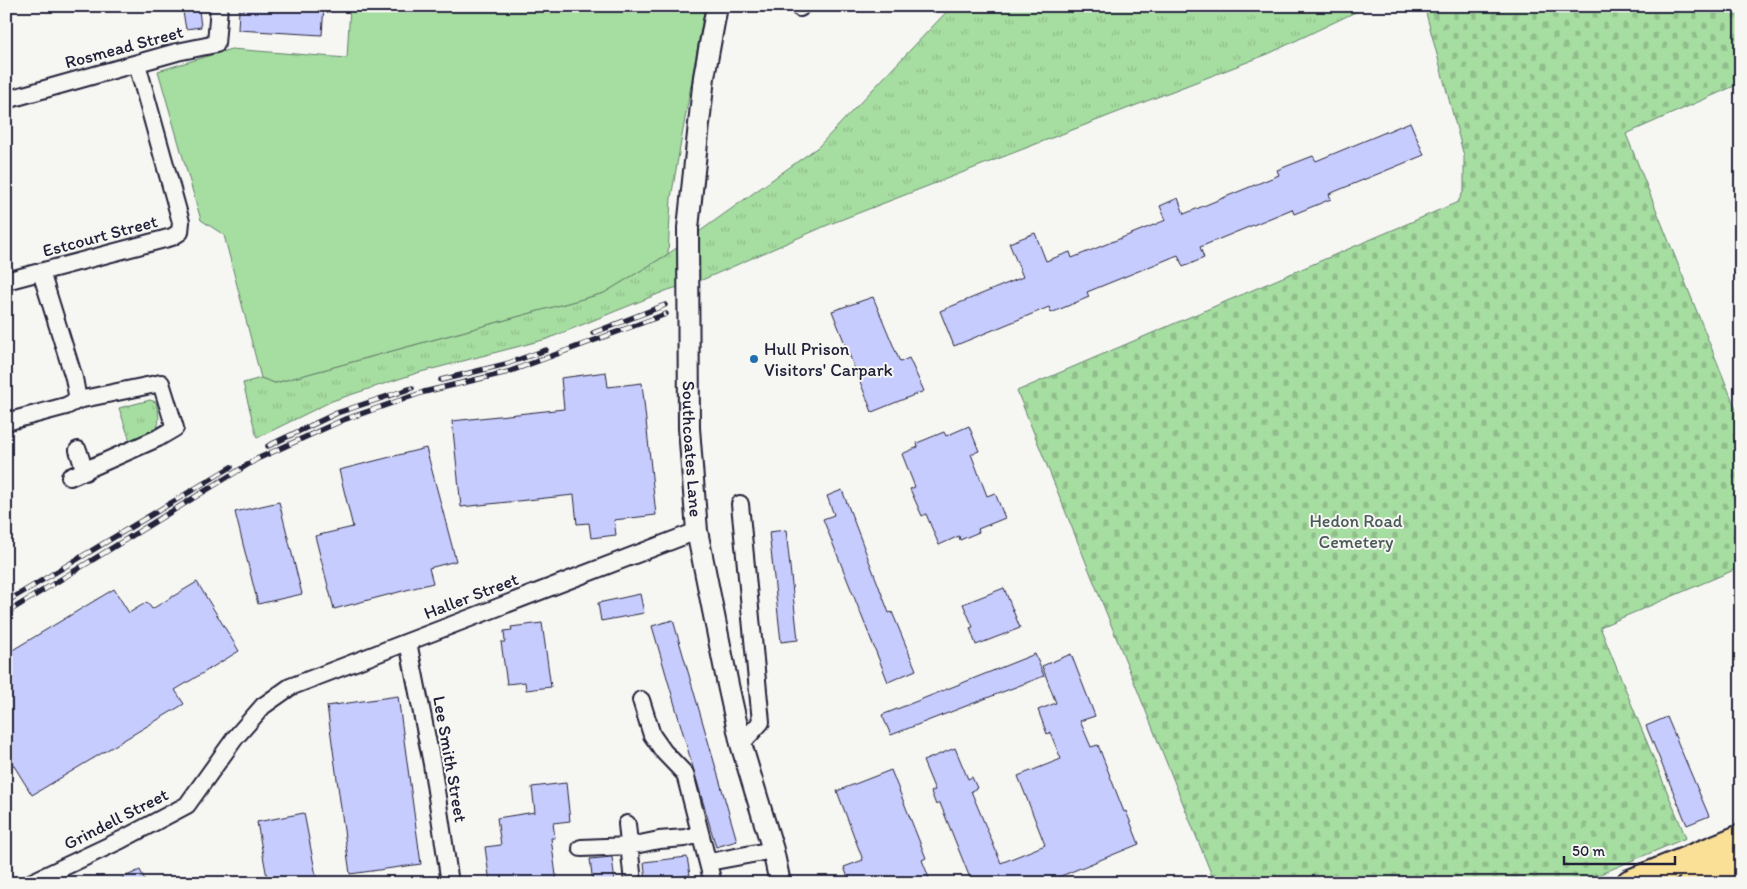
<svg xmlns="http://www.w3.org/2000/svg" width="1747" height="889" viewBox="0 0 1747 889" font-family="Itim,sans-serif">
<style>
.grass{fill:url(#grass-tufts);stroke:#64806e}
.cemetery{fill:url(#cemetery-stones);stroke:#64806e}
.park{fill:#a6dda0;stroke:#64806e}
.building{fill:#c7ccfe;stroke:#22223b}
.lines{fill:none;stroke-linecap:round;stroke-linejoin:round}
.minor-casing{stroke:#22223b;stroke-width:20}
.tertiary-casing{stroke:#22223b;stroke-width:24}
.trunk-casing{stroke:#22223b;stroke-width:30}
.minor{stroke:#f6f6f2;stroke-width:16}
.tertiary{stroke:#f6f6f2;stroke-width:20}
.trunk{stroke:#fadf96;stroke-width:26}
.rail-casing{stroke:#22223b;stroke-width:5.5}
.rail{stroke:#f6f6f2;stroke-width:4;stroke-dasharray:11;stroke-linecap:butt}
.poi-dot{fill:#1f6fb2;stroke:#f6f6f2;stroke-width:2}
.labels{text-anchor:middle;stroke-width:4;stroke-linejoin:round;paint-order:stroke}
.street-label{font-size:18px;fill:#22223b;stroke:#f6f6f2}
.poi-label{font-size:18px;fill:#22223b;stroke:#f6f6f2;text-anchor:start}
.park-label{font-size:18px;fill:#4a5a59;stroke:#f6f6f2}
</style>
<defs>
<pattern id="grass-tufts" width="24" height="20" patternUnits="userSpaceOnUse" patternTransform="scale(1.25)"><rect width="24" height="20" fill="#a6dda0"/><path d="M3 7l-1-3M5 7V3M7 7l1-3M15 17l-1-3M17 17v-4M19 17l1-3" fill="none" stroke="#8fbd8b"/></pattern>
<pattern id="cemetery-stones" width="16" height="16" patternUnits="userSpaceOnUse" patternTransform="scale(1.25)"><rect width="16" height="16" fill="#a6dda0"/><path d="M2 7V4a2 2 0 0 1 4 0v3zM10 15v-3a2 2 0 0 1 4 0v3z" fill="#8fbd8b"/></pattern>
</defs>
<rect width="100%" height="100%" fill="#f6f6f2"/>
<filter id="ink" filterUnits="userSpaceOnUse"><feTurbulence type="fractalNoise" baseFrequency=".02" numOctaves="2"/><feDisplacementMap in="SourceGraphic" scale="10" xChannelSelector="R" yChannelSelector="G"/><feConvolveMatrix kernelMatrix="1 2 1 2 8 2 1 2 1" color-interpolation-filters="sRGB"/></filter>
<g filter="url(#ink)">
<path class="grass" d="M952,6H1368L1268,54L830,224L702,280L668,290L547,339L417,373L332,401L257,438L243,383L261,378L275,383L604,293L668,254L818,147Z
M150,400L156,402C164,432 155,432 131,444L119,408Z"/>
<path class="cemetery" d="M1440,6H1741V83L1626,134L1741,422V567L1600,627L1686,838L1579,883H1215L1017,391L1458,202L1464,190V156L1426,13Z"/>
<path class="park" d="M350,6H705L671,198L668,254L604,293L275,383L261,378L224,235L201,220L158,71L231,49L347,58Z"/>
<path class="building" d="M244,6H324L322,35L238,30L239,10L244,11Z
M199,10L201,27L186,29L183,12Z
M1410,122L1424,155L1329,194L1331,199L1294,214L1292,209L1200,247L1204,258L1183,267L1178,255L1087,292L1089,297L1051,313L1049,307L954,346L940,311L1023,277L1009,243L1035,233L1046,261L1070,252L1072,258L1166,220L1160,206L1178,198L1184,214L1279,175L1277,170L1313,156L1316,161Z
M873,297L900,362L909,358L924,391L872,412L832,311Z
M606,372L608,387L642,383L656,515L614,520L616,535L591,538L589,523L577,524L574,495L461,507L452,421L564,409L561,378Z
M969,426L979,451L971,454L987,496L995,493L1005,518L978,529L979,532L960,540L959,536L939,545L926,514L922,516L910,489L915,487L902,454L918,447L917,443L944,432L946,436Z
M426,448L456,561L429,568L433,583L334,609L315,536L353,527L339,470Z
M842,490L889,613L892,612L916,670L888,682L823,519L834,515L827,496Z
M279,502L302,594L258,604L235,512Z
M786,530L798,640L781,642L769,532Z
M197,582L239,651L175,690L184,704L32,795L6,753V654L114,589L129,613L147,602L152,609Z
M1004,588L1020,628L976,645L970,628L973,627L963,604Z
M640,594L644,613L601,621L598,603Z
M673,620L737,841L716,847L652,626Z
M542,623L551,687L526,690L525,682L507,684L501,642H505L504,631L512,630L511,627Z
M1035,654L1044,676L891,735L882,715Z
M1071,654L1095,716L1080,721L1091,747L1098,745L1124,812L1126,811L1139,844L1044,883H972L940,803L936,805L931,792L935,790L923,761L955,748L968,779L972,777L977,788L971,791L1001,863L1045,845L1018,776L1061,759L1050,732L1047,734L1038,710L1056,703L1042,666Z
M398,696L421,864L350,874L327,706Z
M1667,717L1709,816L1687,825L1646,726Z
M891,770L926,858L922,860L931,883H850L844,867L863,860L837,791Z
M566,783L570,821L553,823L555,838H551L557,883H490L485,847L501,845L497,818L535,812L532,787Z
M304,813L317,881L268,883L257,822Z
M612,857L615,883H593L590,859Z
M687,857L690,875L646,881L644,862Z
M140,870L146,883H111Z"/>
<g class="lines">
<defs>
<path id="minor" d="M800,8L801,6
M6,100L177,52L216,44L219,6
M6,281L172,237L180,232L181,222L137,64
M6,422L66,406L78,400L74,378L41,272
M78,450L85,472
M70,477L158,438L175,428L161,383L78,400
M740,504L761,722L741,744
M408,642L432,764L450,883
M641,700L652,735L664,752L685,774L713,883
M627,824L633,883
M581,848L630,846L659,840L685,838L699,834
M709,862L773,850
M30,883L121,840L187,805L235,738L263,706L290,687L697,531"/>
<g id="tertiary">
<path id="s1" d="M717,6L704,77L688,228L689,428L697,531L728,685L741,744L773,850L780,883"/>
</g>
<path id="trunk" d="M1630,883L1741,838
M1692,883L1741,863"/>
</defs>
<use href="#minor" class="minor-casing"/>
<use href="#tertiary" class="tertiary-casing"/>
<use href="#trunk" class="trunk-casing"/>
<use href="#minor" class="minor"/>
<use href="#tertiary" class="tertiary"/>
<use href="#trunk" class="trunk"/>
<defs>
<path id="rail" d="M593,333L665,305
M441,380L506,364L546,350
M268,446L337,413L412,388
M6,602L231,467
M6,613L257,459L343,420L424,392L508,372L666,314"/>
</defs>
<use href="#rail" class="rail-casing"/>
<use href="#rail" class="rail"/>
</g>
</g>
<circle class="poi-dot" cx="754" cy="359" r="5"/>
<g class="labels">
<g class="street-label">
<text transform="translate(124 47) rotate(-15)" y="6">Rosmead Street</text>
<text transform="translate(100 236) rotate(-15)" y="6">Estcourt Street</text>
<text dy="6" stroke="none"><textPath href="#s1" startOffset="445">Southcoates Lane</textPath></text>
<text transform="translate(471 596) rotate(-21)" y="6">Haller Street</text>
<text transform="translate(450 759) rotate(80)" y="6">Lee Smith Street</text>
<text transform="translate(116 819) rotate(-27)" y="6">Grindell Street</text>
</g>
<g class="poi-label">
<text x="764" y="355">Hull Prison<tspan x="764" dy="21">Visitors' Carpark</tspan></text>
</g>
<g class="park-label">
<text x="1356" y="527">Hedon Road<tspan x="1356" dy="21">Cemetery</tspan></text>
</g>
</g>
<rect width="1747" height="889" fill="none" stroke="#f6f6f2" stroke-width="25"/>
<rect x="12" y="12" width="1722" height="864" fill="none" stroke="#22223b" stroke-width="2" filter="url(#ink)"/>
<path d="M1564 856v8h111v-8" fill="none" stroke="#22223b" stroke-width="2.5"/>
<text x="1572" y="856" font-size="15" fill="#22223b" stroke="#f6f6f2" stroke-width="4" paint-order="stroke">50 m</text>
</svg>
